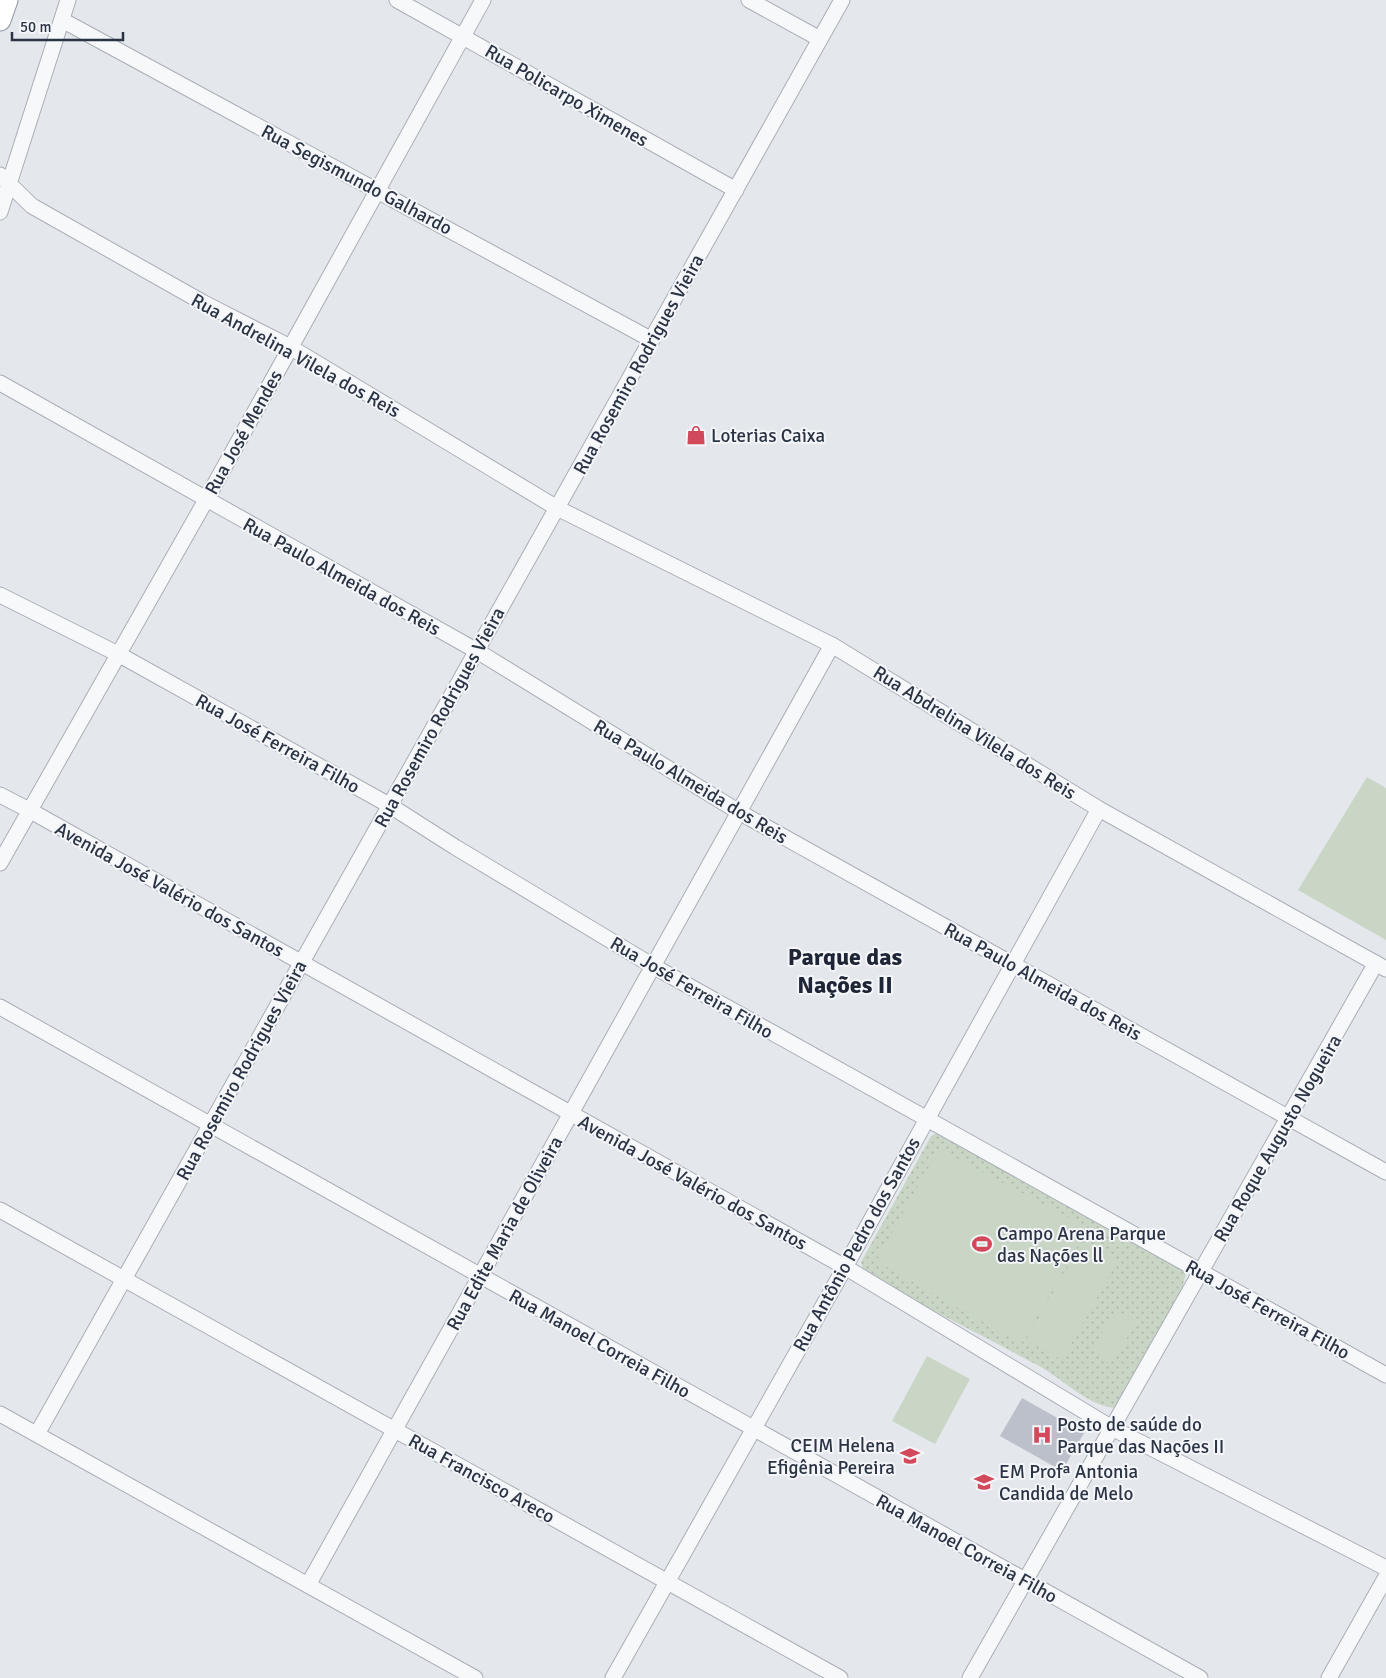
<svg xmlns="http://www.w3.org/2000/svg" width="1386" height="1678" viewBox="0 0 1386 1678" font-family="Signika,sans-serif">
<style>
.park{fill:url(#park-dots)}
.pitch{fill:#c9d6c5}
.building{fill:#bbc0ca}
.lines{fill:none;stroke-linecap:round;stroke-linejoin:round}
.minor-casing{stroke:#a9aeb7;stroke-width:17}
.highway-casing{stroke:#8b94a3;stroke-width:23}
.minor{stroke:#f7f8fa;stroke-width:15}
.highway{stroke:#fff;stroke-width:21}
.labels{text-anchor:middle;stroke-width:4;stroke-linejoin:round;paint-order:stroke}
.street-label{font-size:19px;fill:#2b3445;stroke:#f4f6f9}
.poi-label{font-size:19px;fill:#2b3445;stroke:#f4f6f9;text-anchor:start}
.district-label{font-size:24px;font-weight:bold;fill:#1d2536;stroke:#f4f6f9}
</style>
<defs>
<pattern id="park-dots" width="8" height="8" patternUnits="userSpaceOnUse" patternTransform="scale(1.25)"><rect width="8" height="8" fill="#c9d6c5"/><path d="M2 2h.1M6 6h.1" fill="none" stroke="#adb8ab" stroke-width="1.8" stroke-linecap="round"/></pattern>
</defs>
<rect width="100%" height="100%" fill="#e4e7ec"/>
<path class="park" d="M937,1133L1181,1269L1186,1274L1182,1288L1172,1308L1114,1408C1086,1404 1065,1381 1041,1367C982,1335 922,1306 864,1273L861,1262L931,1136Z"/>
<path class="pitch" d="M1367,777L1386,788V940L1298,890Z
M939,1149L1088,1228L1021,1344L876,1261Z
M1082,1242L1117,1262L1062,1360L1026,1340Z
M1115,1310L1136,1321L1114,1362L1092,1350Z
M927,1356L970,1379L935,1444L892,1421Z"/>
<path class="building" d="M1022,1398L1084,1433L1062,1471L1000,1436Z"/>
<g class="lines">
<defs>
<path id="minor" d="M397,0L736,190
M749,0L820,39
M62,20L652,340
M0,175L32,206L202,302L290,347L557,508L832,645L1099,809L1386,969
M0,212L68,0
M0,383L477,651L739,812L1386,1172
M0,595L118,654L389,805L455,847L653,966L1386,1375
M0,795L29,810L845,1267L1112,1428L1386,1568
M0,863L206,500L483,0
M0,1007L1200,1678
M0,1210L840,1678
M0,1414L475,1678
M37,1434L842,0
M308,1585L832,645
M613,1678L845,1267L1099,809
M970,1678L1376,963
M1329,1678L1386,1577"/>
<path id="highway" d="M0,20L7,0"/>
</defs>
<use href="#minor" class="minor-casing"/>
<use href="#highway" class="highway-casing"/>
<use href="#minor" class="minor"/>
<use href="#highway" class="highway"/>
</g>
<defs>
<symbol id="shop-bare" viewBox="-9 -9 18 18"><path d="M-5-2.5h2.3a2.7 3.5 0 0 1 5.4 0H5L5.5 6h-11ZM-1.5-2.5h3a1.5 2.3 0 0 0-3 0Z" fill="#d1495b" stroke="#f4f6f9" stroke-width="2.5" paint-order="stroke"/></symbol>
<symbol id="stadium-bare" viewBox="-9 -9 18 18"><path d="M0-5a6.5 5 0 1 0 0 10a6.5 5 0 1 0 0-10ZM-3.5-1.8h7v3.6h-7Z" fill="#d1495b" stroke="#f4f6f9" stroke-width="2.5" paint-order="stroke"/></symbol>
<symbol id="hospital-bare" viewBox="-9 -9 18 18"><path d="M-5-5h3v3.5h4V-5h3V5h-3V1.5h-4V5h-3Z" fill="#d1495b" stroke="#f4f6f9" stroke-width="2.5" paint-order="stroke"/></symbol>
<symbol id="school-bare" viewBox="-9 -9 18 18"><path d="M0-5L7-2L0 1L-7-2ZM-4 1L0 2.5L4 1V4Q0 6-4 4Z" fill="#d1495b" stroke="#f4f6f9" stroke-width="2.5" paint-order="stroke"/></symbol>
</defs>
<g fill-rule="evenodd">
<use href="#shop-bare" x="682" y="421" width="28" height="28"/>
<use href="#stadium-bare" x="968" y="1230" width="28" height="28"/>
<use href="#hospital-bare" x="1028" y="1421" width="28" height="28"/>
<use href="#school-bare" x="896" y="1442" width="28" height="28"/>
<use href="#school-bare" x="970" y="1468" width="28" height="28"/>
</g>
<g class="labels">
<g class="street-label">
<text transform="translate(567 95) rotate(30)" y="7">Rua Policarpo Ximenes</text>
<text transform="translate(357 179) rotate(28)" y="7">Rua Segismundo Galhardo</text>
<text transform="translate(296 355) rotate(29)" y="7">Rua Andrelina Vilela dos Reis</text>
<text transform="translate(638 364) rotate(-61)" y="7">Rua Rosemiro Rodrigues Vieira</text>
<text transform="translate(243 432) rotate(-61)" y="7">Rua José Mendes</text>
<text transform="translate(342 576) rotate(29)" y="7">Rua Paulo Almeida dos Reis</text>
<text transform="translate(439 717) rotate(-61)" y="7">Rua Rosemiro Rodrigues Vieira</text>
<text transform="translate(975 732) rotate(32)" y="7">Rua Abdrelina Vilela dos Reis</text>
<text transform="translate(278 743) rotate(29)" y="7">Rua José Ferreira Filho</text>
<text transform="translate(691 781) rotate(31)" y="7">Rua Paulo Almeida dos Reis</text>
<text transform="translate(170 889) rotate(29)" y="7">Avenida José Valério dos Santos</text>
<text transform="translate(1043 981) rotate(29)" y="7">Rua Paulo Almeida dos Reis</text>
<text transform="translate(692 987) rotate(30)" y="7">Rua José Ferreira Filho</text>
<text transform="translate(241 1070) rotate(-61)" y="7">Rua Rosemiro Rodrigues Vieira</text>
<text transform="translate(1277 1138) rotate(-60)" y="7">Rua Roque Augusto Nogueira</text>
<text transform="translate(693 1182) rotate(29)" y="7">Avenida José Valério dos Santos</text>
<text transform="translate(504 1233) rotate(-61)" y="7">Rua Edite Maria de Oliveira</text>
<text transform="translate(856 1244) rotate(-61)" y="7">Rua Antônio Pedro dos Santos</text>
<text transform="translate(1268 1309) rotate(29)" y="7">Rua José Ferreira Filho</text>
<text transform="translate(600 1343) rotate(29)" y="7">Rua Manoel Correia Filho</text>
<text transform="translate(482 1478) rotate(29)" y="7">Rua Francisco Areco</text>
<text transform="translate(967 1548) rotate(29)" y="7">Rua Manoel Correia Filho</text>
</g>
<g class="poi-label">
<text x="711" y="442">Loterias Caixa</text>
<text x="997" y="1240">Campo Arena Parque<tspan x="997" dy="22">das Nações ll</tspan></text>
<text x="1057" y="1431">Posto de saúde do<tspan x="1057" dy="22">Parque das Nações II</tspan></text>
<text x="895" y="1452" text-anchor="end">CEIM Helena<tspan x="895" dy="22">Efigênia Pereira</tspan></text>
<text x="999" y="1478">EM Profª Antonia<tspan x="999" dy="22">Candida de Melo</tspan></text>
</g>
<g class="district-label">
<text x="845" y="965">Parque das<tspan x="845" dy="28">Nações II</tspan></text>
</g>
</g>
<path d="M12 32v8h111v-8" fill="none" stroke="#2b3445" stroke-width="2.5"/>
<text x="20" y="32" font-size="15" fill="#2b3445" stroke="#f4f6f9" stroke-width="4" paint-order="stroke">50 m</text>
</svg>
